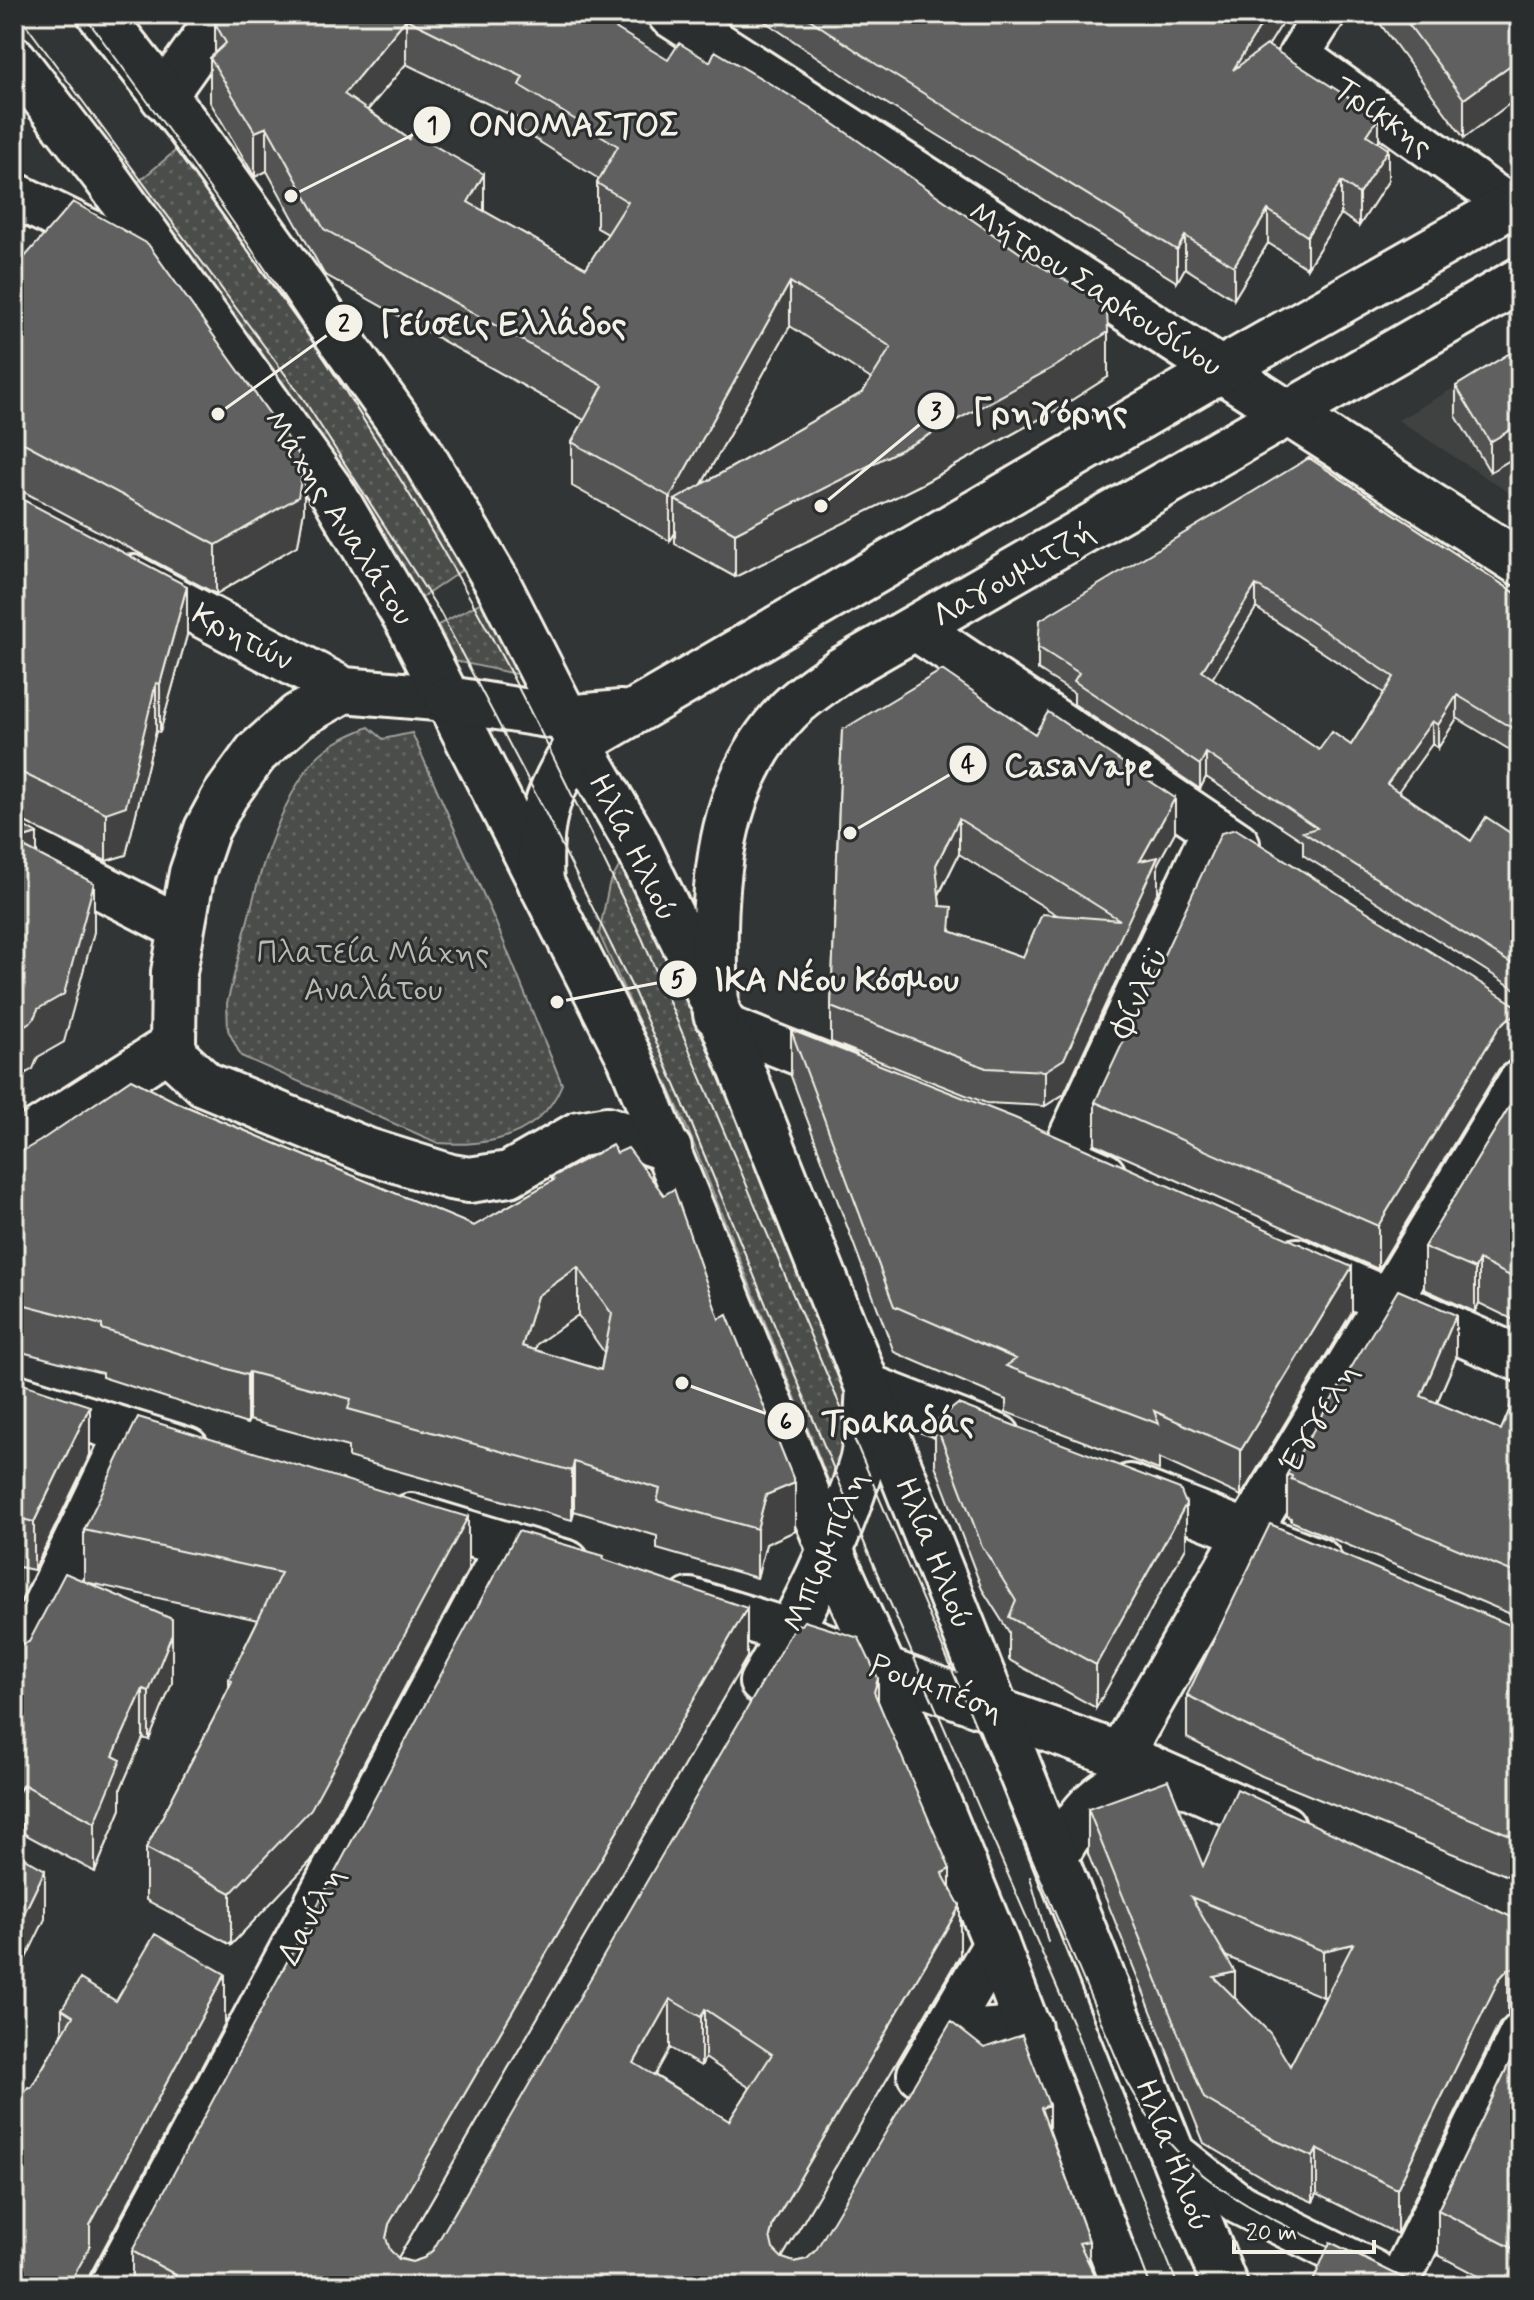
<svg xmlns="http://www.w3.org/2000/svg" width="1534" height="2300" viewBox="0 0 1534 2300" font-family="Mynerve,sans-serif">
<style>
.built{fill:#404242}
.grass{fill:url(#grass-dots);stroke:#a09f9a;stroke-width:2}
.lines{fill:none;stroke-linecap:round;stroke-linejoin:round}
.pedestrian-casing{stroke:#f4f1e8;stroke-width:46}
.minor-casing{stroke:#f4f1e8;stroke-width:50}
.secondary-casing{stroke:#f4f1e8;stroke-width:50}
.primary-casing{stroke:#f4f1e8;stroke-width:50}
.pedestrian{stroke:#2a2d2e;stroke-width:40}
.minor{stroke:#2a2d2e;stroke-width:44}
.secondary{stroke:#2a2d2e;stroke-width:44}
.primary{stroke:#2a2d2e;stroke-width:44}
.tram{stroke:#f4f1e8;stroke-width:2}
.wall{fill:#525352;stroke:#f4f1e8;stroke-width:2;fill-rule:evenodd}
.shaded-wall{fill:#424342;stroke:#f4f1e8;stroke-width:2}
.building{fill:#5f605f;stroke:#f4f1e8;stroke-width:2;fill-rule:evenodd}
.labels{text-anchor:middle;stroke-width:6;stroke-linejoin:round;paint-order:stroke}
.street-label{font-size:32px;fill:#f4f1e8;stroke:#2a2d2e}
.park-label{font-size:32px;fill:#b9b8b1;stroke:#2a2d2e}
.leader{fill:none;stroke:#f4f1e8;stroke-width:3}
.callout-dot{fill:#f4f1e8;stroke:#2a2d2e;stroke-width:3}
.mark-label{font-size:24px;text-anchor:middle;font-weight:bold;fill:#111}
.callout-label{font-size:34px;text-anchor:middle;font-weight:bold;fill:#f4f1e8;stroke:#2a2d2e;stroke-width:6;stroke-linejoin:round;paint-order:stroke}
</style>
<defs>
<pattern id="grass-dots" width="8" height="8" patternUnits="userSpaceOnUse" patternTransform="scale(2)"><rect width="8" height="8" fill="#4b4d4c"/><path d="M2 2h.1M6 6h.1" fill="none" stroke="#666766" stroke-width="1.8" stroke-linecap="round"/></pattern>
</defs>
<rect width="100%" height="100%" fill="#323535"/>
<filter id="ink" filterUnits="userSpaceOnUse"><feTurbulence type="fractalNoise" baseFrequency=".0125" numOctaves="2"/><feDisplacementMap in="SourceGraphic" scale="16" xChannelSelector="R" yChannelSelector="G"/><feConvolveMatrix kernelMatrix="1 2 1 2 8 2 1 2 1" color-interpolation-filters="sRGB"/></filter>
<g filter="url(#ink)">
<path class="built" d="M1520,350V500L1398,420Z"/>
<path class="grass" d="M186,142L475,561L420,599L323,442L137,183Z
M489,598L534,678L455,661L438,625Z
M369,727L383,739L412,733L496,923L562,1084C541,1136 490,1147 438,1143L241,1056L228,1030L227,1003C247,929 263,831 308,768C322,747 346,736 369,727Z
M621,863L627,866L645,904L854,1386L842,1475L829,1482L688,1130L599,934L609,885Z"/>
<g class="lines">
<defs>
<path id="pedestrian" d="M1325,14L1299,55L1510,206
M724,1025L843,1072
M1173,2152L1239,2204L1374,2271
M1399,2282L1520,2034"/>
<path id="minor" d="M670,14L1520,563
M163,97L222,14
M14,195L112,243
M133,578L344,690
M916,628L1237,844
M448,699L344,690L298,716L256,753L225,796L207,829L192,873L174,972L173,1045L178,1059L205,1084L368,1151L451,1177L469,1180L509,1174L579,1134L607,1129L669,1149
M14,842L179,927
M14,1147L173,1045
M1103,1175L1062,1157L1215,829
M1297,1261L1520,1359
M14,1396L187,1450
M1130,1487L1319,1561
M411,1516L567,1563
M690,1601L791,1632L884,1670L1120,1755L1283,1827
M14,1671L128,1433
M762,1682C802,1613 840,1539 862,1462C868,1439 867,1411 869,1387L998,1437
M1120,1755L1249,1531L1520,1083
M1056,1856C1085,1805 1096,1794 1150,1768
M943,2035L1029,2028
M920,2074L996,1944
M112,2286L509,1545"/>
<path id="secondary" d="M100,14L187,125L418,448L497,582L579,744L634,839L724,1025L1225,2286
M14,59L104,175L334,495L411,627L630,1058L830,1550L884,1670L996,1944L1125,2286"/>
<path id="primary" d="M448,699L566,718L621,713
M541,884C537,825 545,792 579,744L1222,369L1520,200
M716,1014C713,908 709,794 787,712C802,696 823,683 841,670L1520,280"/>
</defs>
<use href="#pedestrian" class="pedestrian-casing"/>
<use href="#minor" class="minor-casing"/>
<use href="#secondary" class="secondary-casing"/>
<use href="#primary" class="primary-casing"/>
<use href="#pedestrian" class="pedestrian"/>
<use href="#minor" class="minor"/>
<use href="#secondary" class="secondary"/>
<use href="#primary" class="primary"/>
<path class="tram" d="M18,14L302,397L440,612L544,810L632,987L680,1096L868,1552L1072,2022L1178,2286
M83,14C219,195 348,385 461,582C527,698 583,819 642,938L1127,2083C1178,2178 1253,2211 1347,2255
M1030,1877L1048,1942"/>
</g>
<path class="wall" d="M163,14H183L180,17Z
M608,14L607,23L1108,377L1056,410L920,485L735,577L675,544V533L670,541L572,486V442L584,420L324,274L267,171L255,177L210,102V58L215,54V23ZM406,64L519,119V129L599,179L597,183V228L608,234L586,268L484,211L409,139L368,110ZM790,326L871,379L863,392L702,484Z
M754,14H1288L1268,46L1379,143L1388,181L1359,226L1341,214L1307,268L1268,243L1234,299L1185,268L1177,282L876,97Z
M1373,14H1520L1464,138Z
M14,255L24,258L304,510L298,545L216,594L26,493L14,490Z
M1520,347V454L1490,472L1456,416V386Z
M1309,458L1520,596V756L1457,718L1438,748L1432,744L1398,791L1471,841L1515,836L1520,827V992L1303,855V841L1206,777L1200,789L1074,704V693L1038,670V647ZM1256,608L1384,693L1351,745L1319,750L1212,678Z
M14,495L187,635L160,732L156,731L126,855L106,861L14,817Z
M842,730L1175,832L1158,863V891L1064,1094L1045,1106L986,1103L831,1042V1007ZM959,854L1057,915L1023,957L952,932L940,906L939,895Z
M1520,1008V1058L1509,1061L1499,1069L1378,1269L1095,1144V1102Z
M791,1030L1352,1312L1241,1496L1159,1458V1470L1006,1412V1400L894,1352L791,1076Z
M1520,1089V1323L1479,1303L1475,1312L1424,1289V1247Z
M178,1103L474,1226L552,1181V1177L617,1153L719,1319L795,1531L766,1544L757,1578L657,1549V1536L574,1511L572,1520L348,1457V1447L249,1420L247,1424L102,1377V1373L14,1350V1156ZM578,1315L604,1352L601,1370L535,1350L537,1344Z
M1456,1358L1437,1403L1501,1430L1520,1385V1618L1291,1521V1518L1287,1516V1474Z
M14,1381L90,1455L34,1570L19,1567V1603L14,1613Z
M935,1422L1186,1547L1096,1708L1009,1660V1632L982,1589L935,1465Z
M84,1530L468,1570L311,1861L231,1945L146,1900V1848L214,1718L229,1688V1679L258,1620L86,1582L172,1683L149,1740L143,1738L121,1788V1809L95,1872L23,1833L14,1848V1647L29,1642L84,1582Z
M604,1559L747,1657L398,2258L412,2262L424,2258L433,2250L878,1701L950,1887L960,1955L782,2258L794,2262L807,2259L1049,2129L1089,2241V2262L1100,2286H132V2251ZM670,2048L701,2066L705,2058L750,2088L729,2121L655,2075Z
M1510,1625L1520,1626V1881L1262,1776L1187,1738V1695Z
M1088,1809L1203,1866L1520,1921V2014L1508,2015L1499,2024L1397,2234L1317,2194L1313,2202L1277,2186L1204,2143L1088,1854ZM1225,1956L1323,1997L1326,1996L1290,2066L1235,1998Z
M116,2001L225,2023L90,2274V2286H14L31,2088L62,2034V2009Z
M1520,2041V2286H1497L1438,2255V2210Z"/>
<path class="shaded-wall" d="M589,14H608V22L589,57Z
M1268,14H1288L1233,103V70Z
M406,19V64L344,138V94Z
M1520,58V96L1464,138V99Z
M16,83V131L14,133V85Z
M1379,117V149L1367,135Z
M267,127V171L255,177V132Z
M1388,149V181L1359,226V194Z
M484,174V218L468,202Z
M1341,182V214L1307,268V236Z
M1268,210V243L1234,299V266Z
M1185,236V268L1177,282V250Z
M790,282V326L689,507L675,500V533L670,541V497Z
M1108,332V377L1056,410L920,485L735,577V533Z
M1520,424V454L1490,472V442Z
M304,462V510L298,545L216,594V545Z
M1256,585V608L1202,695V671Z
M187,586V635L160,732V684Z
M156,683V731L126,855L106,861V813Z
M1457,695V718L1438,748V725Z
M1432,721V744L1387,807V784Z
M1206,753V777L1200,789V765Z
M1175,798V832L1158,863V891L1064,1094L1045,1106V1071L1140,895V861Z
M959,819V854L936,900V865Z
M37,834V882L14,889V841Z
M94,883V932L64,1042L38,1057L33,1069L14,1080V1032L38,1009Z
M1520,1016V1058L1509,1061L1499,1069L1378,1269V1226L1499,1027L1509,1018Z
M1479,1260V1303L1475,1312V1269Z
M578,1267V1315L537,1344L522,1394V1346L537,1296Z
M1352,1267V1312L1241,1496V1450Z
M1456,1315V1358L1421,1439V1396Z
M249,1372V1420L247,1424V1375Z
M90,1406V1455L34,1570V1522Z
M574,1462V1511L572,1520V1471Z
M795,1483V1531L766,1544L757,1578V1529L766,1495Z
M1186,1504V1547L1096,1708V1665Z
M468,1517V1570L311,1861L231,1945V1893Z
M19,1554V1603L14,1613V1564Z
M747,1608V1657L389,2273L386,2238L389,2224Z
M172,1634V1683L149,1740V1691Z
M878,1678V1726L874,1692Z
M143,1689V1738L121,1788V1809L95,1872V1823L113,1756Z
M23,1784V1833L14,1848V1800Z
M950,1869V1918L942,1873Z
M45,1870V1919L14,1983V1934Z
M960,1906V1955L773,2273L770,2236L773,2224Z
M1353,1944V1990L1323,1997V1951Z
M1508,1969V2015L1499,2024L1397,2234V2189L1499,1979Z
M1235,1972V2018L1214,1977Z
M225,1974V2023L90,2274V2286H68L90,2225Z
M670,1999V2048L634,2112V2063Z
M705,2009V2058L701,2066V2017Z
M1049,2105V2154L1041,2108Z
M1317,2149V2194L1313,2202V2157Z"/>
<path class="building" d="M221,14H592L668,60L679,43L710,62L715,51L811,108L1033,262L1087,292L1107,312L1108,332L1056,366L920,440L735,533L675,500L863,392L891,347L790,282L670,497L572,442L603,386L324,229L267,127L255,132L210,58L226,43L215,23ZM406,19L523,77L519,85L618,146L597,183L628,202L586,268L468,202L484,174L412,133L409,139L344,94Z
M802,14H1268L1233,70L1267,45L1379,117L1367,135L1388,149L1359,194L1341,182L1307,236L1268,210L1234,266L1185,236L1177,250L876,64Z
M1401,14H1520V58L1464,99Z
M73,202L148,244L304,462L298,497L216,545L26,444L14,442V255L23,254L24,258Z
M1520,347V424L1490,442L1456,386Z
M1309,458L1520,596V733L1457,695L1438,725L1432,721L1387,784L1471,841L1486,817L1515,836L1520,827V969L1303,832L1317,828L1206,753L1200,765L1074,681L1079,673L1038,647L1040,620ZM1256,585L1394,677L1351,745L1332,732L1319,750L1202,671Z
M14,495L187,586L160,684L156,683L126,806L106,813L14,769Z
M942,670L1035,734L1048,712L1175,798L1140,861L1158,857L1064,1059L1045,1071L986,1068L831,1007L842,730ZM959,819L1120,920L1042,914L1023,957L950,931L952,907L940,906L936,865Z
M14,820L37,834L14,841Z
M1236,829L1520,1008V1016L1509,1018L1499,1027L1378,1226L1095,1102L1221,833Z
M14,842L94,883L64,994L38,1009L33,1020L14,1032Z
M791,1030L1015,1118L1352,1267L1241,1450L1154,1411L1159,1424L1006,1366L1016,1359L894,1306Z
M131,1079L178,1103L474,1226L554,1180L552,1177L612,1145L617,1153L628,1148L664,1195L674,1189L719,1319L727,1315L795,1483L766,1495L757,1529L657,1501L660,1489L574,1462L572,1471L348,1409L351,1399L249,1372L247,1375L102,1329V1325L14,1302V1156L40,1141ZM578,1267L612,1314L601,1370L522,1346L537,1296Z
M1520,1089V1281L1479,1260L1475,1269L1424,1247Z
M1398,1290L1456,1315L1421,1396L1501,1430L1520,1385V1575L1291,1479L1292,1476L1287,1474Z
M14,1381L90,1406L34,1522L14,1517Z
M958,1404L1180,1489L1186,1504L1096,1665L1009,1617L1016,1601L982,1546L935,1422Z
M138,1417L468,1517L311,1809L231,1893L146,1848L214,1718L232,1681L229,1679L281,1573L84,1530Z
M1270,1524L1510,1625L1520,1626V1839L1262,1734L1187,1695Z
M518,1531L604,1556L603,1559L747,1608L389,2224L386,2238L390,2250L399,2259L412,2262L424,2258L433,2250L796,1624L801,1625L804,1621L859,1638L878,1678L874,1692L950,1869L942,1873L960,1906L773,2224L770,2236L773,2249L782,2258L794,2262L807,2259L816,2250L951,2022L984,2048L1022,2035L1049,2105L1041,2108L1089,2241L1079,2243L1100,2286H918L913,2284L912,2286H170L176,2275L132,2251ZM670,1999L701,2017L705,2009L772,2054L729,2121L634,2063Z
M14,1552L19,1554L14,1564Z
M65,1573L172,1619V1634L149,1691L143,1689L113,1756L121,1760L95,1823L23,1784L14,1800V1647L29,1642Z
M1168,1780L1203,1866L1237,1789L1520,1921V1968L1508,1969L1499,1979L1397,2189L1317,2149L1313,2157L1277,2141L1204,2098L1088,1809ZM1191,1897L1323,1951L1353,1944L1290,2066L1270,2033L1214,1977L1235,1972Z
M14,1852L45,1870L14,1934Z
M155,1934L225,1974L90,2225V2247L68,2286H14V2112L28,2087L31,2088L73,2016L62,2009L80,1979L116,2001Z
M1520,2041V2252L1438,2210Z
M1330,2242L1420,2286H1311Z"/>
</g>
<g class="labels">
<g class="street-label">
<text transform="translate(1384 116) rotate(36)" y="11">Τρίκκης</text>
<text transform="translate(1096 288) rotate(33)" y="11">Μήτρου Σαρκουδίνου</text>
<text transform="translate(340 517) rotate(57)" y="11">Μάχης Αναλάτου</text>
<text transform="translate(1013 573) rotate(-30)" y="11">Λαγουμιτζή</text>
<text transform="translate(243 636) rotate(28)" y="11">Κρητών</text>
<text transform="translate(634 847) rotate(63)" y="11">Ηλία Ηλιού</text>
<text transform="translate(1138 993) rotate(-65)" y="11">Φίνλεϋ</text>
<text transform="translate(1318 1417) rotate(-59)" y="11">Έγγελη</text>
<text transform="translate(824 1551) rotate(-67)" y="11">Μπιρμπίλη</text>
<text transform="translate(935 1553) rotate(68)" y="11">Ηλία Ηλιού</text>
<text transform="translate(937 1687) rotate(20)" y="11">Ρουμπέση</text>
<text transform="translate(310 1915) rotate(-62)" y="11">Δανίλη</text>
<text transform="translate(1174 2155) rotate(69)" y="11">Ηλία Ηλιού</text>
</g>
<g class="park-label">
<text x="373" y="963">Πλατεία Μάχης<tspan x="373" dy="37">Αναλάτου</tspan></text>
</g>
</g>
<path class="leader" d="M291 196L432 125M218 414L344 323M821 506L936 411M850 833L968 764M557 1002L678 979M682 1383L786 1421"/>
<g class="callout-dot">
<circle cx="291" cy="196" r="8"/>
<circle cx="218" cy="414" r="8"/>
<circle cx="821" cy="506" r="8"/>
<circle cx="850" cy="833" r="8"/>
<circle cx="557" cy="1002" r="8"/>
<circle cx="682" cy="1383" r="8"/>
<circle cx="432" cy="125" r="20"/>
<circle cx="344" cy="323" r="20"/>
<circle cx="936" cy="411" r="20"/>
<circle cx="968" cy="764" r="20"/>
<circle cx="678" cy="979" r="20"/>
<circle cx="786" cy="1421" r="20"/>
</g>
<g class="mark-label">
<text x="432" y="133">1</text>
<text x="344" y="331">2</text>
<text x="936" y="419">3</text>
<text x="968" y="772">4</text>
<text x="678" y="987">5</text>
<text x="786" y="1429">6</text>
</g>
<g class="callout-label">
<text x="574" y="136">ΟΝΟΜΑΣΤΟΣ</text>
<text x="503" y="335">Γεύσεις Ελλάδος</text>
<text x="1050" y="423">Γρηγόρης</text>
<text x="1079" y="776">CasaVape</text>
<text x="836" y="991">ΙΚΑ Νέου Κόσμου</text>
<text x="898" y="1433">Τρακαδάς</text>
</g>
<rect width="1534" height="2300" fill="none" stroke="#2a2d2e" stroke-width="48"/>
<rect x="24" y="24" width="1486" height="2252" fill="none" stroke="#f4f1e8" stroke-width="3" filter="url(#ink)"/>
<path d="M1234 2240v12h140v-12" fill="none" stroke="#f4f1e8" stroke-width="4"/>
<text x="1246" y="2240" font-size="24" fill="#f4f1e8" stroke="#2a2d2e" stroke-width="6" paint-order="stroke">20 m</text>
</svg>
